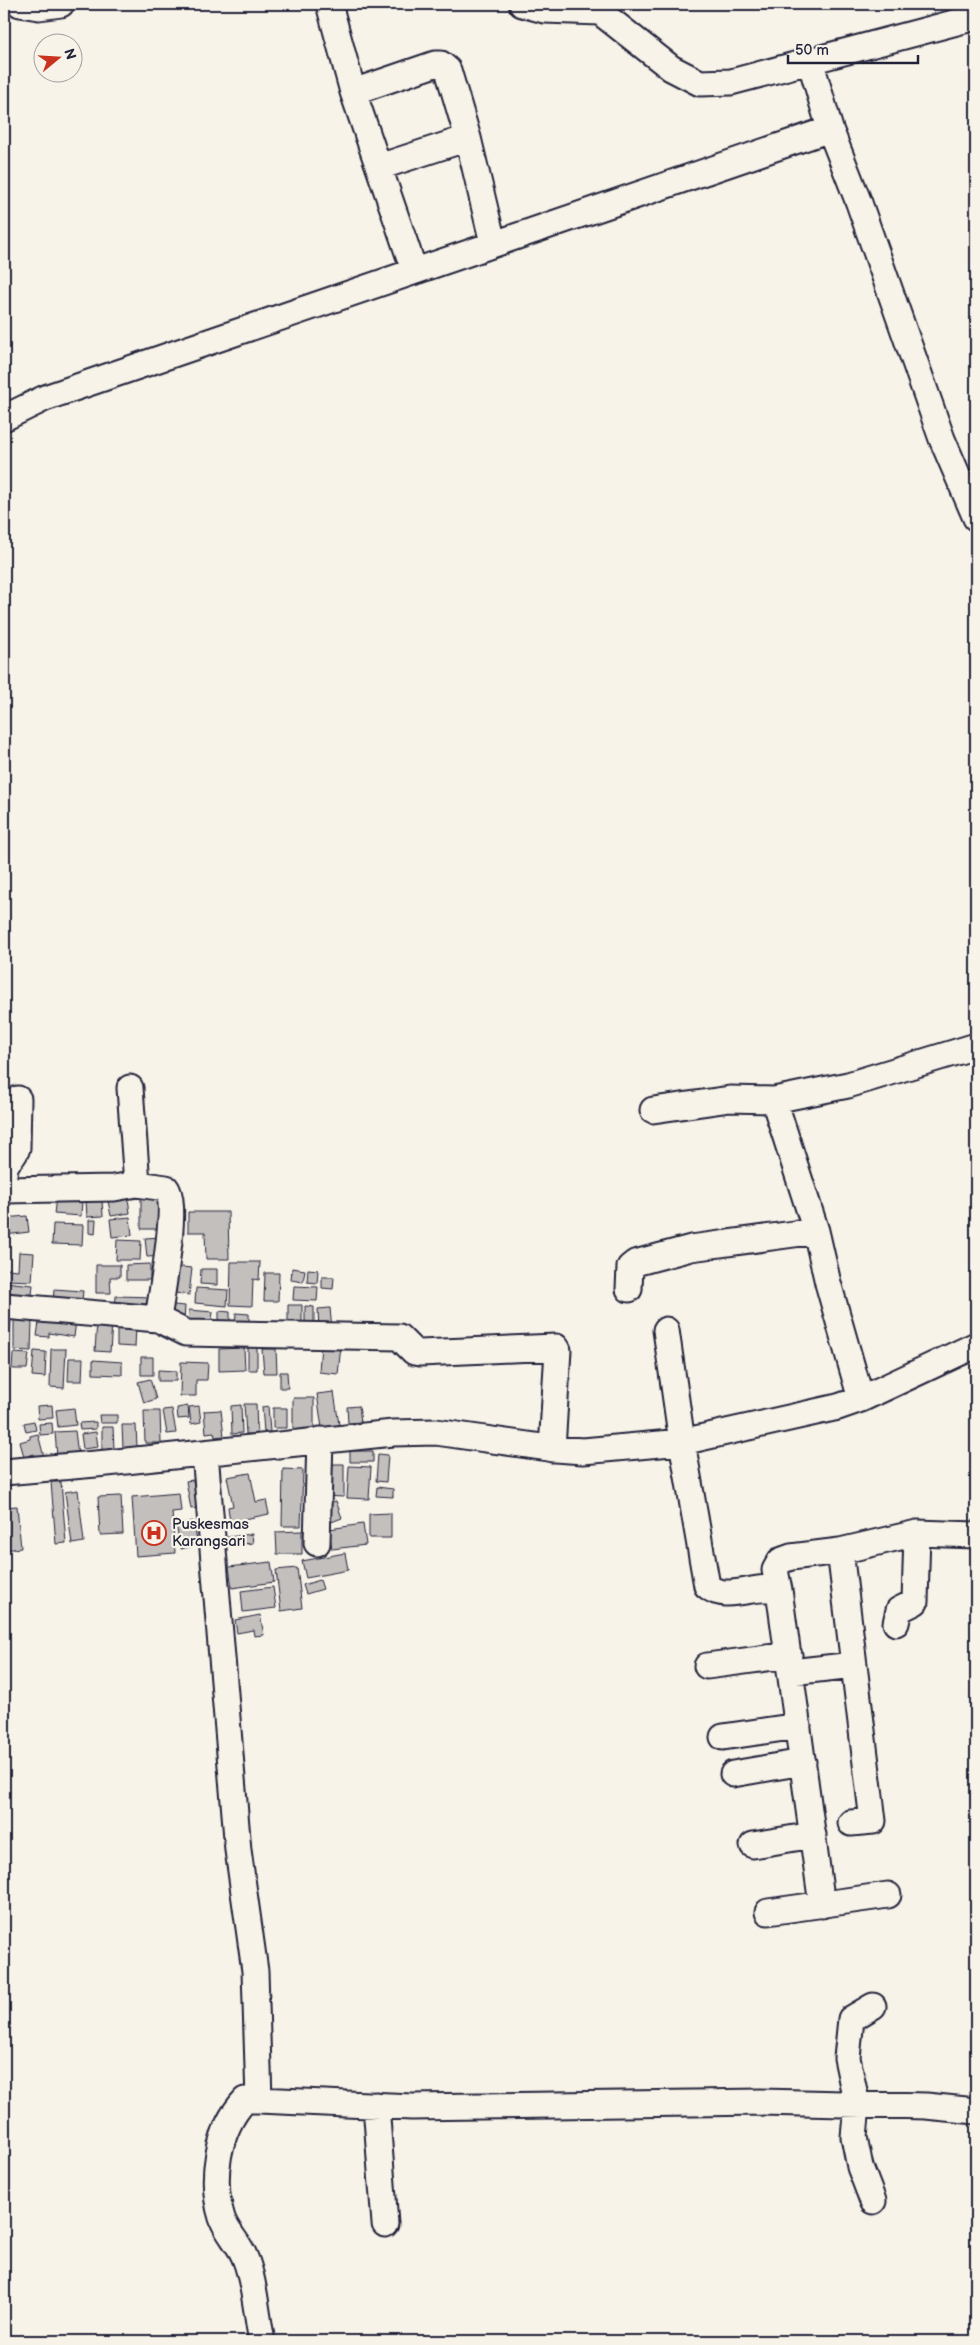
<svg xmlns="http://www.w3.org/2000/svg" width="980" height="2345" viewBox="0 0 980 2345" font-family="'Balsamiq Sans',sans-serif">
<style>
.building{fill:#c2bfbd;stroke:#22223b}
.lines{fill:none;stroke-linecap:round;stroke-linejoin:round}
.minor-casing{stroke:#22223b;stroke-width:29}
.minor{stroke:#f7f3e8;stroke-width:25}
.labels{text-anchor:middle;stroke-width:4.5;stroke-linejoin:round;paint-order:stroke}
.poi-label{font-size:15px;fill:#22223b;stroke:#f7f3e8;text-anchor:start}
</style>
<rect width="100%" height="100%" fill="#f7f3e8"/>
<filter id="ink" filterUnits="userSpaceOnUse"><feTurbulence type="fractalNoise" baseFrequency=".02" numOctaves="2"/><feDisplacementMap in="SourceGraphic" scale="10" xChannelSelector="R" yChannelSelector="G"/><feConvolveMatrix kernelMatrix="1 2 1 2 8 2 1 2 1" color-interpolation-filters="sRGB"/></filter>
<g filter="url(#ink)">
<path class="building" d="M141,1193H163L162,1229H141Z
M56,1197L82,1200L81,1216L54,1214Z
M128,1198L130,1213L111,1216L108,1201Z
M102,1200L103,1216L87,1217L86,1201Z
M188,1212H228L229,1259H206L205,1232H188Z
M27,1216L29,1232L5,1235L4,1218Z
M130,1217L132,1235L112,1237L110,1219Z
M89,1220H96L95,1234L89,1233Z
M53,1224L83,1225L82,1245L52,1244Z
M162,1237L164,1256L147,1257L145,1238Z
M117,1240L141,1241L140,1260H116Z
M19,1252L34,1253L32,1281L6,1280L7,1269L18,1270Z
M231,1262H260L259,1280L253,1279L252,1306L230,1305Z
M150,1264V1280H126V1265Z
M96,1265H120V1277H110L111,1293H96Z
M172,1266L192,1268L189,1295L169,1292Z
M292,1268L305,1270L303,1282L291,1280Z
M201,1269H217V1285L200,1284Z
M308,1269L318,1270L317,1283L307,1282Z
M265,1273H279L278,1301H264Z
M322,1277H334L333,1289L322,1288Z
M4,1282L33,1285L31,1304L4,1301Z
M294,1286L318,1287L317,1301L293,1300Z
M196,1288L228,1290L227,1306L195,1303Z
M54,1289L83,1291L81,1309L53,1306Z
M116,1296L154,1297V1312L115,1310Z
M163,1304L185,1306L184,1321L161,1319Z
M288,1305H302V1328L288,1329Z
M305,1306L314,1307V1327L305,1328Z
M330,1308L332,1330H319L318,1309Z
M189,1310L213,1312L211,1327L188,1325Z
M219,1311L230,1312V1329L219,1328Z
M236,1313L249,1314V1327L235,1326Z
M40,1315L76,1320L74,1337L49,1333V1337L37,1336Z
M4,1319H11L9,1347H4Z
M14,1320L32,1321L31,1351L14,1350Z
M97,1321L112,1322L110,1352L95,1351Z
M117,1325L136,1326L135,1347L117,1346Z
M321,1344L341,1346L338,1374L319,1372Z
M248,1347H257V1370H248Z
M244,1348L245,1370L219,1371V1349Z
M51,1349H66L64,1388L50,1387Z
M262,1349H276L277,1373H264Z
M34,1351L46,1352L45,1377L32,1376Z
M13,1353L29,1354L27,1369H12Z
M141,1357H153V1375H141Z
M69,1358H83L82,1381H68Z
M93,1360L122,1362V1375L93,1374Z
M181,1362L208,1363L207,1380H196V1396H180Z
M158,1370L176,1371V1381H158Z
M280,1372H287L288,1388H280Z
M150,1379L156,1399L144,1403L138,1382Z
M334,1392L339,1425L322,1428L317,1394Z
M293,1398H314V1430L293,1431Z
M244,1404H256L257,1434H246Z
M52,1405L53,1418L38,1419L37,1406Z
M241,1405L242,1433L232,1434L231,1406Z
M188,1406L189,1418L178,1419L177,1408Z
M199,1406L201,1422L191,1424L189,1407Z
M268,1406L270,1432H264L262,1407Z
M359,1406L361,1422L348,1423L347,1407Z
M74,1408L76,1425L58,1427L56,1410Z
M273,1408H287V1428H273Z
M172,1409L176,1433L167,1434L163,1410Z
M221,1410L224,1436L215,1437L214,1432L206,1433L204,1411Z
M144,1411H160L161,1443H145Z
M99,1415H117V1423H100Z
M34,1421L36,1430L26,1432L24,1423Z
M96,1422V1429L80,1430L79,1423Z
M52,1423L53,1434L40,1435L39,1424Z
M122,1425H136L137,1447L123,1448Z
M102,1427H113L114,1449L102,1450Z
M75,1431L78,1455L57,1457L55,1432Z
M96,1432L98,1447L83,1449L81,1434Z
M38,1434L45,1461L37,1464L34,1454L24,1457L20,1442L30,1439V1436Z
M350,1451H373V1462H350Z
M378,1454L388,1455L386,1482L376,1481Z
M322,1464H344V1497L322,1496Z
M349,1466L371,1467L369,1499L347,1498Z
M283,1469L303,1470L301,1526H282Z
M250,1473L256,1502L266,1500L269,1514L230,1522L228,1507L233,1506L227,1477Z
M193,1480L198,1508L191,1509L186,1481Z
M51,1482H61L66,1543L56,1544Z
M377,1487L393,1489V1497L376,1496Z
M78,1490L84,1542L72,1544L65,1492Z
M179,1493L181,1511L172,1512L175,1553L136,1556L132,1497Z
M121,1496L123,1534L100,1535L98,1497Z
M336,1501L342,1518L326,1524L320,1506Z
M17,1506L21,1548L4,1550V1507Z
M391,1513V1538H369V1514Z
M193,1521L198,1545L181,1549L176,1525Z
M363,1524L366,1545L332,1549L329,1529Z
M302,1531V1554H277L276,1532Z
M252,1534L253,1543L222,1546L221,1538Z
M345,1553L348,1570L306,1578L302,1561Z
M271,1562L274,1582L232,1588L229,1567Z
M297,1568L302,1608L281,1611L276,1570Z
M320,1580L323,1589L306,1594L303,1585Z
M273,1587L276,1608L243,1612L241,1591Z
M260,1615L264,1635L254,1636L253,1630L237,1633L235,1620Z"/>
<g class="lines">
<defs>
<path id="minor" d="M20,4L39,7L61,4
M329,4L353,92L414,270
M522,4L544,10L600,12L671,68L700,83L731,82L976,17
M810,60L830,129L859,203L942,439L976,518
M353,92L435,64H441L448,70L468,138L493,243
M379,167L468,138
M4,418L45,398L830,129
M130,1088L137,1184
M774,1100L816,1231L828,1283L861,1399
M653,1110L730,1099L774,1100L848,1085L976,1046
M4,1175C5,1157 13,1161 17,1148L18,1099
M4,1190L114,1188L137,1184L166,1188C179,1203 161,1296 158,1319
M629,1289L630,1267L635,1263L691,1248L816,1231
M4,1306L158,1319L186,1333L399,1337L414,1352L420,1353L556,1347L558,1350L552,1449
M666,1330L682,1442L707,1586C727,1603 756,1583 779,1590L822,1905
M205,1453L238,1850L255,1971L259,2100H245C217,2130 210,2180 222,2218C227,2233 240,2244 245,2258C254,2278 257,2318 262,2341
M4,1472L107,1463L393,1433L436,1432L556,1449L583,1451L682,1442L838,1407L861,1399L976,1345
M317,1543L320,1440
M840,1551L917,1533L976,1535
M779,1590L775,1570L780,1561L791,1557L840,1551L854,1665
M896,1623L899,1610L915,1602L917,1533
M707,1666L789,1655
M791,1672L854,1665L873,1821L851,1823
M723,1737L798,1726
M733,1774L803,1762
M753,1845L813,1835
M768,1912L888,1895
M873,2006L851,2019L847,2058L857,2105L854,2137L860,2167L873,2201
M259,2100L412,2107L761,2102L926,2106L976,2111
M376,2105L385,2224"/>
</defs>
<use href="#minor" class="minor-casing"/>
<use href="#minor" class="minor"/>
</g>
</g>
<defs>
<symbol id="hospital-ring" viewBox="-11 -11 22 22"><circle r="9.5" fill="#f7f3e8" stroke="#c8321e" stroke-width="1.5"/><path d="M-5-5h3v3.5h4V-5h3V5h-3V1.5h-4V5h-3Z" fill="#c8321e"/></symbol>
</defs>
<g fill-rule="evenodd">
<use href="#hospital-ring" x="140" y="1519" width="28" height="28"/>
</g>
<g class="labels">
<g class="poi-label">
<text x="172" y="1529">Puskesmas<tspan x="172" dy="17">Karangsari</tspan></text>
</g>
</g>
<rect width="980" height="2345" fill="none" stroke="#f7f3e8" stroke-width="20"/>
<rect x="10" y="10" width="960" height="2325" fill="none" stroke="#22223b" stroke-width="2" filter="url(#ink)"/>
<g transform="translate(58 58) rotate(72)"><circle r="24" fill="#f7f3e8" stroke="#a29fa3"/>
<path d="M0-4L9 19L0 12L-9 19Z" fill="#c8321e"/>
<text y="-8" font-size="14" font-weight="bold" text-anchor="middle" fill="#22223b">N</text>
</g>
<path d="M788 55v8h130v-8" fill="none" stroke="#22223b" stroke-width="2.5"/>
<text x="795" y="55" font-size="15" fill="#22223b" stroke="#f7f3e8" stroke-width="4" paint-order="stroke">50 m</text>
</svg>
